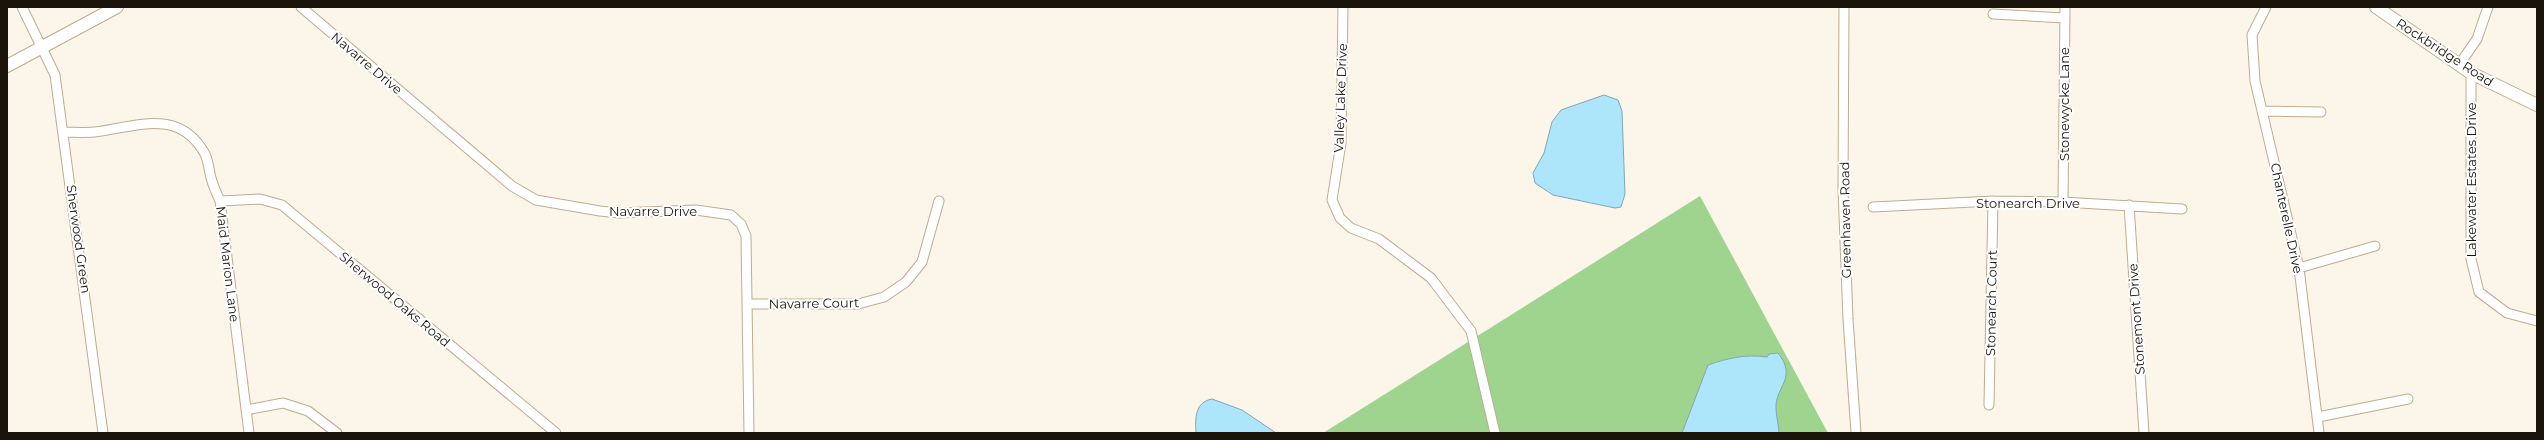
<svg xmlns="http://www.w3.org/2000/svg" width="2544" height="440" viewBox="0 0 2544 440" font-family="Montserrat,sans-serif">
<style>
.forest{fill:#9fd48f}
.water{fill:#ade6fb;stroke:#81a7b3}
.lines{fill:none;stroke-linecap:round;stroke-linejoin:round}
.minor-casing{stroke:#bdad91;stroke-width:11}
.major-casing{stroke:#bdad91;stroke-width:14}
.minor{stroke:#fff;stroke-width:9}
.major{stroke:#fff;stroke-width:12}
.labels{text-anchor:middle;stroke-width:4;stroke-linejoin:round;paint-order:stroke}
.street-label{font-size:13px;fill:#1a140a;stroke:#fff}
</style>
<rect width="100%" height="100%" fill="#fcf5ea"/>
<path class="forest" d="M1700,196L1828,433H1323Z"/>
<path class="water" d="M1604,95L1618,100L1622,111L1625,194L1621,207L1615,208L1553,195L1535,183L1533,173L1544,153L1552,122L1561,110Z
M1778,353C1798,378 1775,387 1776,408C1776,417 1779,425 1779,433H1682L1708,365C1728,358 1746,354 1767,357L1769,354Z
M1212,399L1242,410L1276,433H1196C1195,418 1195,402 1212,399Z"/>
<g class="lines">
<defs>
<path id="minor" d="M22,7L55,75L103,433
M301,7L512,186L536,200L600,211L619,213L696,210L731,215L741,224L746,236L749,433
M1343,7L1341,143L1332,200L1340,218L1351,228L1379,239L1431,278L1471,331L1495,433
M1844,7L1843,189L1848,319L1856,433
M2266,7L2252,35L2255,81L2299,268L2319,433
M1993,14L2064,18
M2459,65L2477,39L2488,7
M2471,73V259L2479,292L2507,313L2537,321
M2263,111L2321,112
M64,132C74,132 85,133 95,132C136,127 179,107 205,154C209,162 209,173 212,181C214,188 217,194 220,201L249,433
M220,201L260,199L282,205L556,433
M2063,202L2065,7
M2129,205L2144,433
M1873,207L1993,201L2063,202L2182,209
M2299,268L2375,246
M747,304H858L884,297L906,282L922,262L939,201
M1989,405L1993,201
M246,410L283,403L308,411L337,433
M2318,417L2408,399"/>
<path id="major" d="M2376,7L2471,73L2537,105
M7,66L117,7"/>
</defs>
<use href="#minor" class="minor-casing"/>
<use href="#major" class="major-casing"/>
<use href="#minor" class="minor"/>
<use href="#major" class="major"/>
</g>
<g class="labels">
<g class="street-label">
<text transform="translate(2445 52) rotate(33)" y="5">Rockbridge Road</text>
<text transform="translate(367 63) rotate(40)" y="5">Navarre Drive</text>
<text transform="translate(1340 98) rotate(-88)" y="5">Valley Lake Drive</text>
<text transform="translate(2064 104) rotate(-90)" y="5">Stonewycke Lane</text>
<text transform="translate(2471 180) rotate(-90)" y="5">Lakewater Estates Drive</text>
<text x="2028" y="208">Stonearch Drive</text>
<text x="653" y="216">Navarre Drive</text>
<text transform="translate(2287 218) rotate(78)" y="5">Chanterelle Drive</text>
<text transform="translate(1845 220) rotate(-91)" y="5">Greenhaven Road</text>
<text transform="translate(79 239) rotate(82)" y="5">Sherwood Green</text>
<text transform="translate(228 264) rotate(83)" y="5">Maid Marion Lane</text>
<text transform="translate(395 299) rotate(40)" y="5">Sherwood Oaks Road</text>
<text transform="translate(814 303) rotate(-1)" y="5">Navarre Court</text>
<text transform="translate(1991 303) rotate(-89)" y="5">Stonearch Court</text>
<text transform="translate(2136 319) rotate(-94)" y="5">Stonemont Drive</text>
</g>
</g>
<rect width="2544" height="440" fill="none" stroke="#1a140a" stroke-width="16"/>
</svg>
